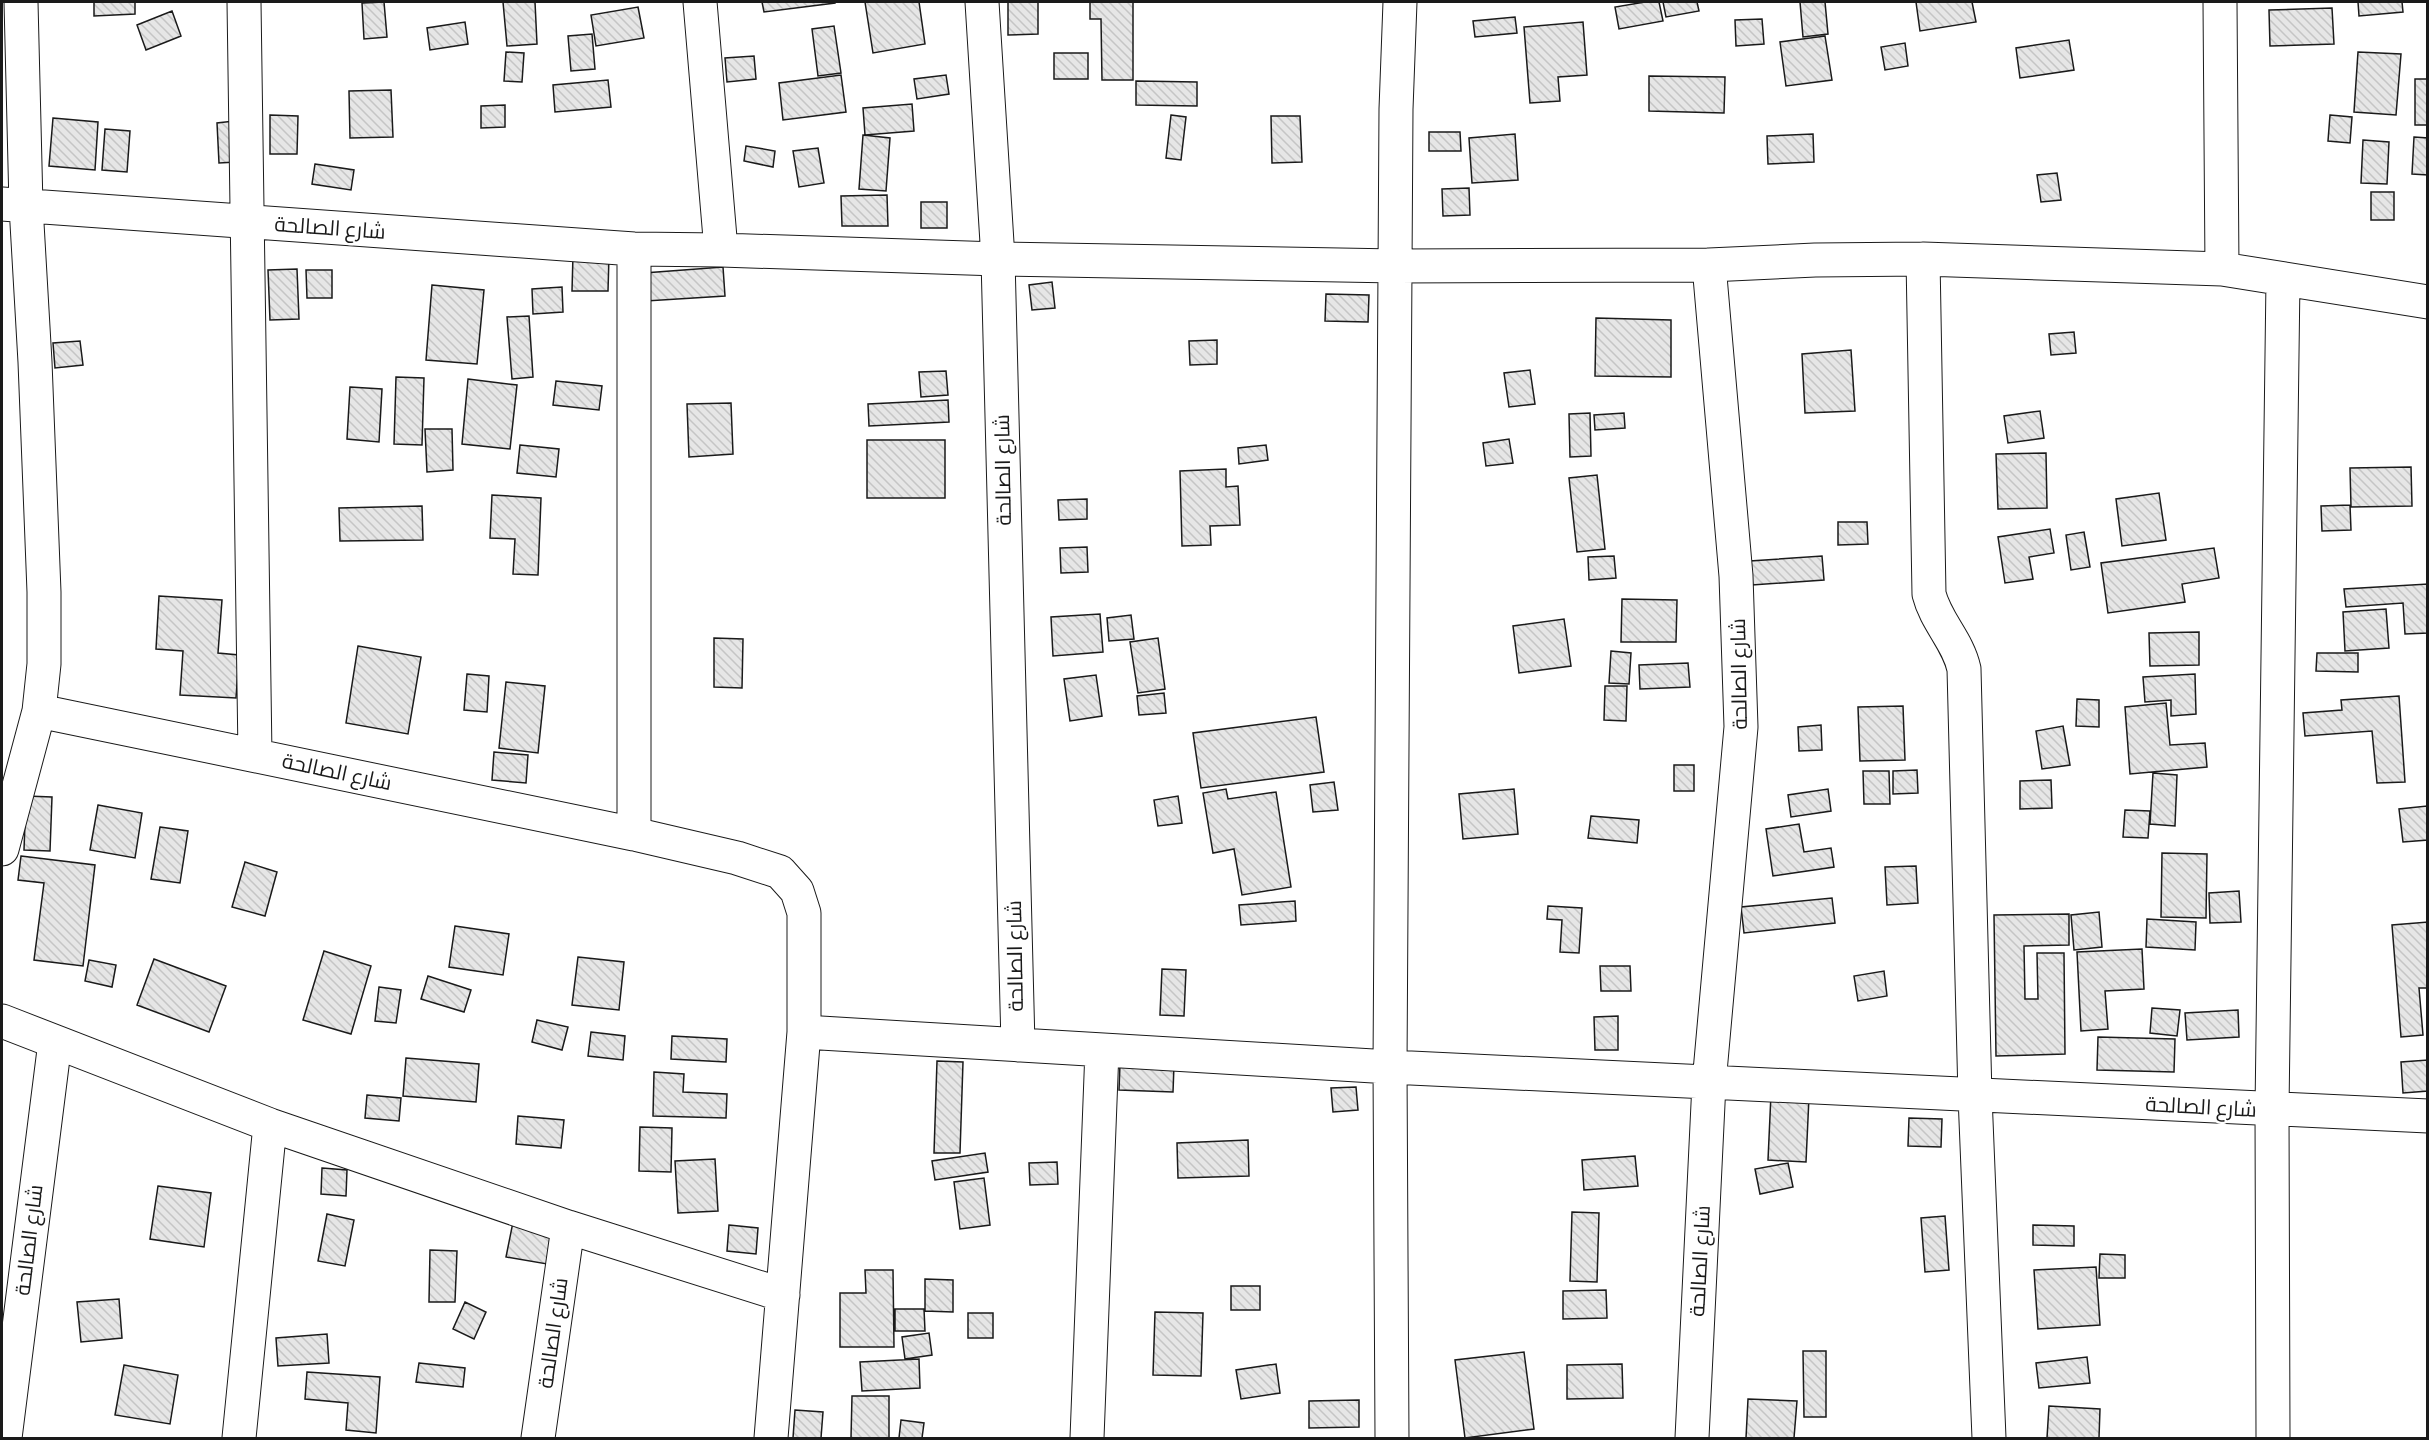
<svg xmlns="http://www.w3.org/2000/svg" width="2429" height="1440" viewBox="0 0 2429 1440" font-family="'Titillium Web',Cairo,sans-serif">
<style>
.building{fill:url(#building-back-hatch);stroke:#1a1a1a;stroke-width:1.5}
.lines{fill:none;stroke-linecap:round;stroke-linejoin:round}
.street-casing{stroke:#1a1a1a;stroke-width:35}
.street{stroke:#fff;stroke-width:33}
.labels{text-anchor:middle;stroke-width:4.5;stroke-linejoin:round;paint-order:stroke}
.street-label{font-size:21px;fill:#1a1a1a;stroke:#fff}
</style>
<defs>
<pattern id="building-back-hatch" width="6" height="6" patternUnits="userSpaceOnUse" patternTransform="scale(1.5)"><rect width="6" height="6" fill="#e6e6e6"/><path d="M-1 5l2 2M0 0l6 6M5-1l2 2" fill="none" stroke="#c5c5c5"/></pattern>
</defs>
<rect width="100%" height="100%" fill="#fff"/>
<path class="building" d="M66,2H135V14L94,16V2Z
M384,2L387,37L364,39L362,3Z
M503,2H535L537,44L507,46Z
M762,2H835V3L764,12Z
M865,2H919L925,44L873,53Z
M1008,2H1038V34L1008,35Z
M1090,2H1133V80H1102L1101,19H1090Z
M1645,2H1659L1663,21L1619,29L1615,7Z
M1663,2H1697L1699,11L1666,17Z
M1800,2H1825L1828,34L1803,37Z
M1916,2H1972L1976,22L1920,31Z
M2358,2H2402L2403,12L2359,16Z
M638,7L644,38L596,46L591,15Z
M2332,8L2334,44L2270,46L2269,10Z
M172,11L181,36L146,50L137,25Z
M1515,17L1517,33L1475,37L1473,21Z
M1762,19L1764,44L1736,46L1735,20Z
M465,22L468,44L430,50L427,28Z
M1583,22L1587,75L1558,77L1560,101L1530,103L1524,27Z
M834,26L841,73L818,76L812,29Z
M592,34L595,69L571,71L568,36Z
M1825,36L1832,80L1786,86L1780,42Z
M2069,40L2074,70L2020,78L2016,48Z
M1905,43L1908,66L1885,70L1881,47Z
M506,52L524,53L522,82L504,81Z
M2358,52L2401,54L2396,115L2354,112Z
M1054,53H1088V79H1054Z
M754,56L756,79L727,82L725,58Z
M841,75L846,112L783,120L779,83Z
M946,75L949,94L917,99L914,79Z
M1649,76L1725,77L1724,113L1649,111Z
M2415,79H2428V125H2415Z
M608,80L611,107L555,112L553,85Z
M1136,81L1197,82V106L1136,105Z
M391,90L393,137L350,138L349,91Z
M912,104L914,131L865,135L863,108Z
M505,105V127L481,128V106Z
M270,115L298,116L297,154H270Z
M1171,115L1186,117L1181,160L1166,158Z
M2330,115L2352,117L2350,143L2328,141Z
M1271,116H1300L1302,162L1272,163Z
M53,118L98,122L95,170L49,166Z
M234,121L236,162L219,163L217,123Z
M105,129L130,131L127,172L102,170Z
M1429,132H1460L1461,151H1429Z
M1515,134L1518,180L1472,183L1469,138Z
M1813,134L1814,162L1768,164L1767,136Z
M863,135L890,138L886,191L859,189Z
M2414,137L2428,138V175L2412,174Z
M2363,140L2389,142L2387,184L2361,183Z
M746,146L775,151L773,167L744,161Z
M818,148L824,183L799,187L793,151Z
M315,164L354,170L351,190L312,184Z
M2057,173L2061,200L2041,202L2037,175Z
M1469,188L1470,215L1443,216L1442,189Z
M2371,192H2394V220H2371Z
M887,195L888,226H842L841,196Z
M921,202H947V228H921Z
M573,255L609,256L608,291H572Z
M723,267L725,296L646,301L644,273Z
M297,269L299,319L270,320L268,270Z
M306,270H332V298H307Z
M1052,282L1055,308L1032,310L1029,285Z
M432,285L484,290L477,364L426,360Z
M562,287L563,312L533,314L532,289Z
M1326,294L1369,295L1368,322L1325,321Z
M529,316L533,377L512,379L507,317Z
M1596,318L1671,320V377L1595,376Z
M2074,332L2076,353L2051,355L2049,334Z
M1217,340V364L1190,365L1189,341Z
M80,341L83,365L55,368L53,343Z
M1851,350L1855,411L1805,413L1802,354Z
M1530,370L1535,404L1509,407L1504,373Z
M946,371L948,395L921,397L919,372Z
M396,377L424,378L422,445L394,444Z
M468,379L517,385L510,449L462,444Z
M556,381L602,386L599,410L553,405Z
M350,387L382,389L379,442L347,439Z
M948,400L949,422L869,426L868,404Z
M731,403L733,454L689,457L687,404Z
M2040,411L2044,438L2008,443L2004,416Z
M1590,413L1591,456L1570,457L1569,414Z
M1624,413L1625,428L1595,430L1594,415Z
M425,429H452L453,470L427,472Z
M1509,439L1513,463L1486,466L1483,443Z
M867,440H945V498H867Z
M520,445L559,449L556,477L517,473Z
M1266,445L1268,460L1239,464L1238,448Z
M2046,453L2047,508L1998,509L1996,454Z
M2411,467L2412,506L2351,507L2350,468Z
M1226,469V487L1238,486L1240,525L1210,526L1211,545L1182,546L1180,471Z
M1597,475L1605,549L1577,552L1569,478Z
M2159,493L2166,540L2122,546L2116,499Z
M492,495L541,498L538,575L513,574L515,539L490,538Z
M1087,499V519L1059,520L1058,500Z
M2350,505L2351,530L2322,531L2321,506Z
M422,506L423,540L340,541L339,508Z
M1838,522H1867L1868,544L1838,545Z
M2050,529L2054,553L2029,557L2033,579L2005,583L1998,537Z
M2084,532L2090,567L2071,570L2066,535Z
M1087,547L1088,572L1061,573L1060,548Z
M2214,548L2219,578L2182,584L2185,602L2108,613L2101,563Z
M1614,556L1616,578L1589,580L1588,557Z
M1822,556L1824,580L1752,585L1750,561Z
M2428,584V633L2405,634L2403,603L2346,607L2344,589Z
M159,596L222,600L218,653L239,655L236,698L180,695L183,651L156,649Z
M1622,599L1677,600L1676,642H1621Z
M2386,609L2389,648L2345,651L2343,612Z
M1100,614L1103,652L1053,656L1051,617Z
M1131,615L1134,639L1109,641L1107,618Z
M1564,619L1571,666L1519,673L1513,626Z
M2199,632V665L2150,666L2149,633Z
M714,638L743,639L742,688L714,687Z
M1158,638L1165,689L1138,693L1130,642Z
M358,646L421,657L408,734L346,723Z
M1611,651L1631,653L1629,684L1609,683Z
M2317,653H2358V672L2316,671Z
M1688,663L1690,687L1640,689L1639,665Z
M467,674L489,676L487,712L464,710Z
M2195,674L2196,714L2171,716V700L2145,702L2143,677Z
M1096,675L1102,716L1070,721L1064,679Z
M506,682L545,686L538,753L499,748Z
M1605,686H1627L1626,721L1604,720Z
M1164,693L1166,713L1139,715L1137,696Z
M2399,696L2405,782L2377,783L2372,731L2305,736L2303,713L2342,710L2341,700Z
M2077,699L2099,700V727L2076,726Z
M2166,703L2170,745L2205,743L2207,767L2130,774L2125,707Z
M1903,706L1905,760L1860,761L1858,707Z
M1316,717L1324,772L1201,788L1193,733Z
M1821,725L1822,750L1799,751L1798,727Z
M2063,726L2070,765L2042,769L2036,731Z
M494,752L528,755L526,783L492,780Z
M1674,765H1694V791H1674Z
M1917,770L1918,793L1893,794V771Z
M1863,771H1889L1890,804H1864Z
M2153,773L2177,775L2175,826L2150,824Z
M2051,780L2052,808L2020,809V781Z
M1334,782L1338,810L1313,812L1310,785Z
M1226,789L1228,799L1276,792L1291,887L1242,895L1234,849L1213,853L1203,793Z
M1514,789L1518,834L1463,839L1459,794Z
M1828,789L1831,811L1791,817L1788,795Z
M26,796L52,797L50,851L24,850Z
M1178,796L1182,823L1158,826L1154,800Z
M98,805L142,813L135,858L90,850Z
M2427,806L2428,840L2403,842L2399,809Z
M2125,810L2150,811L2148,838L2123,837Z
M1591,816L1639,820L1637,843L1588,838Z
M1799,824L1804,852L1831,848L1834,867L1773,876L1766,829Z
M160,827L188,831L180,883L151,879Z
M2162,853L2207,854L2206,918L2161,917Z
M21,856L95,865L83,966L34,960L44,883L18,880Z
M245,862L277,872L265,916L232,907Z
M1916,866L1918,903L1887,905L1885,867Z
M2239,891L2241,922L2210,923L2209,893Z
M1832,898L1835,923L1744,933L1741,907Z
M1295,901L1296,921L1241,925L1239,905Z
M1548,906L1582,908L1579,953L1560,952L1562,920L1547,919Z
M2099,912L2102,947L2074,950L2071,915Z
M2069,914V945L2024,946L2025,999H2038L2037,953H2064L2065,1054L1996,1056L1994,915Z
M2147,919L2196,922L2195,950L2146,947Z
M2428,922V988H2419L2423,1035L2401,1037L2392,925Z
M455,926L509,934L503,975L449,967Z
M2142,949L2144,989L2105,991L2108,1029L2081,1031L2077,952Z
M324,951L371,966L351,1034L303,1020Z
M578,957L624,962L619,1010L572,1005Z
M154,959L226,986L209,1032L137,1005Z
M89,960L116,965L112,987L85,981Z
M1600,966H1630L1631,991H1601Z
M1162,969L1186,970L1184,1016L1160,1015Z
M1884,971L1887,996L1858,1001L1854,976Z
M428,976L471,990L464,1012L421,999Z
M379,987L401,990L396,1023L375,1021Z
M2152,1008L2180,1010L2177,1036L2150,1033Z
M2238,1010L2239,1037L2187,1040L2185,1013Z
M1618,1016V1050H1595L1594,1017Z
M537,1020L568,1027L562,1050L532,1042Z
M591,1032L625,1036L623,1060L588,1056Z
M672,1036L727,1039L726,1062L671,1059Z
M2098,1037L2175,1039L2174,1072L2097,1070Z
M406,1058L479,1064L476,1102L403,1096Z
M2428,1060V1091L2403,1093L2401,1062Z
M937,1061L963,1062L960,1153H934Z
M1120,1064L1174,1065L1173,1092L1119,1090Z
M654,1072L684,1074L683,1092L727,1094L726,1118L653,1116Z
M1356,1087L1358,1110L1333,1112L1331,1088Z
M1771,1094L1809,1097L1806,1162L1768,1160Z
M367,1095L401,1098L399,1121L365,1118Z
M518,1116L564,1120L561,1148L516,1144Z
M1909,1118L1942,1119L1941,1147L1908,1146Z
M640,1127L672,1128L671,1172L639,1171Z
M1248,1140L1249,1176L1178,1178L1177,1143Z
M985,1153L988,1172L935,1180L932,1161Z
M1635,1156L1638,1186L1584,1190L1582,1160Z
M715,1159L718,1211L678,1213L675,1161Z
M1057,1162L1058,1184L1030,1185L1029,1163Z
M1788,1163L1793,1187L1760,1194L1755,1169Z
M322,1168L347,1170L346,1196L321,1194Z
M984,1178L990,1225L960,1229L954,1182Z
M158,1186L211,1193L204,1247L150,1239Z
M1572,1212L1599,1213L1597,1282L1570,1281Z
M327,1214L354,1220L345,1266L318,1261Z
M1945,1216L1949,1270L1925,1272L1921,1218Z
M514,1217L554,1224L547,1264L506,1257Z
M729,1225L758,1228L756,1254L727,1251Z
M2033,1225L2074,1226V1246L2033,1245Z
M430,1250L457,1251L455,1302H429Z
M2100,1254L2125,1255V1278H2099Z
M2096,1267L2100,1325L2038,1329L2034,1270Z
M865,1270H893L894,1347H840V1293H866Z
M925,1279L953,1280V1312L925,1311Z
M1231,1286H1260V1310H1231Z
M1606,1290L1607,1318L1563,1319V1291Z
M119,1299L122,1338L81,1342L77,1302Z
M465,1302L486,1312L474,1339L453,1329Z
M895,1309H924L925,1331H895Z
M1155,1312L1203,1313L1201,1376L1153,1375Z
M968,1313H993V1338H968Z
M929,1333L932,1355L905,1359L902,1337Z
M327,1334L329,1363L278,1366L276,1338Z
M1803,1351H1826V1417H1804Z
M1524,1352L1534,1429L1465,1438L1455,1360Z
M2087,1357L2090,1383L2039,1388L2036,1363Z
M919,1359L920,1388L862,1391L860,1362Z
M419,1363L465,1368L463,1387L416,1382Z
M1276,1364L1280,1393L1241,1399L1236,1370Z
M1622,1364L1623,1398L1567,1399V1365Z
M124,1365L178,1375L170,1424L115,1415Z
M307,1372L380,1377L376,1433L346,1430L348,1403L305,1399Z
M852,1396H889V1438H851Z
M1748,1399L1797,1401L1794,1438H1746Z
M1359,1400V1427L1309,1428V1401Z
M2049,1406L2100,1409L2099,1438H2047Z
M795,1410L823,1412L821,1438H793Z
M901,1420L924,1423L922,1438H899Z"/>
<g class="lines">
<defs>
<path id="street" d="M244,2L255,755
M700,2L721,250
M982,2L998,259L1396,266L1709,265L1815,260L1923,259L2222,269L2428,302
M2220,2L2222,269
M2,204L634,249L721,250L998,259L1018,1045
M1923,259L1929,594C1936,622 1958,641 1964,669L1975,1096L1989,1438
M39,711L634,834L737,858L780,872L797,891L804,913V1032L771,1438
M634,834V249
M2,849L39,711L44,664V592L35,362L26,206L21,2
M2,1021L270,1125L568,1227L783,1295
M804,1032L1390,1067L2428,1116
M5,1438L55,1042
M239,1438L270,1125
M538,1438L568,1227
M1087,1438L1102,1050
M1392,1438L1390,1067L1396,109L1400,2
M1692,1438L1709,1083L1741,727L1736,576L1709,265
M2273,1438L2272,1110L2283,279"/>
</defs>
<use href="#street" class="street-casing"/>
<use href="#street" class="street"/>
</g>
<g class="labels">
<g class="street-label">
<text transform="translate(330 228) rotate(4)" y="7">شارع الصالحة</text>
<text transform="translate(1003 470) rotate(-91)" y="7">شارع الصالحة</text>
<text transform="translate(1739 674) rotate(-91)" y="7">شارع الصالحة</text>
<text transform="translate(337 772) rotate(12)" y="7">شارع الصالحة</text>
<text transform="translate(1015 956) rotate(-91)" y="7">شارع الصالحة</text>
<text transform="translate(2201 1107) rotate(3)" y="7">شارع الصالحة</text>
<text transform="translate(29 1240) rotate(-83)" y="7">شارع الصالحة</text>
<text transform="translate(1700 1261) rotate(-87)" y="7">شارع الصالحة</text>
<text transform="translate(553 1333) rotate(-82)" y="7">شارع الصالحة</text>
</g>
</g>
<rect width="2429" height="1440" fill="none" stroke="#1a1a1a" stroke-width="6"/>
</svg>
